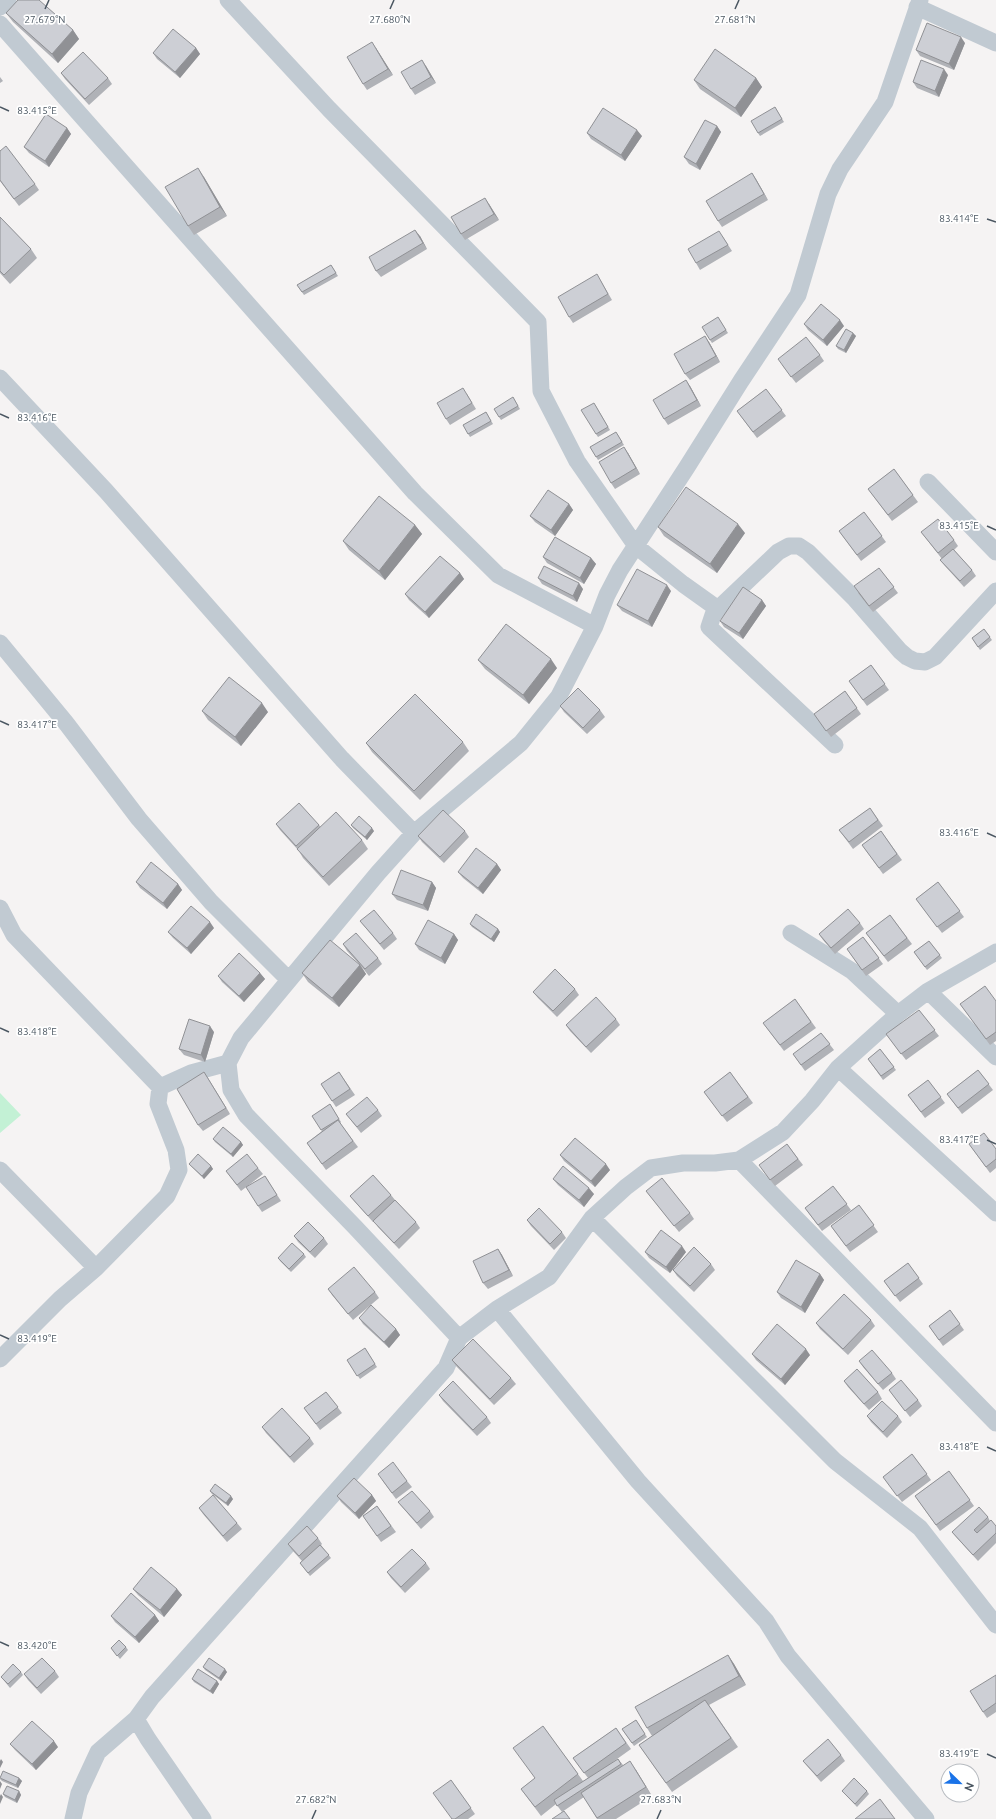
<svg xmlns="http://www.w3.org/2000/svg" width="996" height="1819" viewBox="0 0 996 1819" font-family="Ubuntu,sans-serif">
<style>
.green{fill:#c3f1d5}
.lines{fill:none;stroke-linecap:round;stroke-linejoin:round}
.street{stroke:#c1cad2;stroke-width:17}
.wall{fill:#b0b2b7}
.shaded-wall{fill:#909195}
.building{fill:#cdcfd5;stroke:#909195}
.ticks{fill:none;stroke:#4a5661;stroke-width:1.5}
.ticks-label{font-size:10px;text-anchor:middle;fill:#4a5661;stroke:#fff;stroke-width:3.5;stroke-linejoin:round;paint-order:stroke}
</style>
<rect width="100%" height="100%" fill="#f5f3f3"/>
<path class="green" d="M0,1093L21,1115L0,1133Z"/>
<g class="lines">
<path class="street" d="M228,0L329,109L538,322L541,391L577,461L636,546L683,584L718,609L778,552L789,546H799L808,552L854,598L900,651L907,657L915,661L925,662L935,657L996,591
M0,7L8,0
M917,7L996,43
M0,24L415,493L498,575L595,626
M0,378L106,491L342,759L414,833
M928,482L996,552
M718,609L713,615L709,627L835,745
M0,643L66,723L139,819L211,902L288,979
M0,908L14,935L160,1087
M791,933L852,971L898,1014
M928,991L996,1057
M838,1068L996,1213
M739,1160L996,1423
M0,1170L96,1268
M592,1218L835,1461L920,1528L996,1625
M497,1309L638,1481L766,1621L788,1656L926,1819
M459,1338L497,1309L549,1277L592,1218L626,1187L651,1168L683,1163H715L739,1160L783,1132L812,1101L838,1068L898,1014L928,991L996,952
M0,1359L60,1299L96,1268L167,1196L179,1170L176,1150L158,1104L160,1087L191,1073L228,1063
M136,1719L148,1739L203,1819
M73,1819L79,1793L98,1752L136,1719L152,1697L446,1368L459,1338L355,1227L246,1115L231,1090L228,1063L241,1038L378,873L414,833L521,743L559,696L595,626L607,595L620,570L687,467L741,381L798,295L828,194L840,169L885,102L920,0"/>
</g>
<path class="wall" d="M6,13L73,30L79,39L58,63L13,22Z
M965,43L954,70L920,56L916,50Z
M196,48L200,54L180,78L157,59L153,53Z
M376,48L393,75L367,90L363,84Z
M426,66L436,83L415,95L411,89Z
M61,73L108,78L112,84L89,105L65,79Z
M948,75L939,97L917,88L913,82Z
M0,77L3,81L0,83Z
M756,78L762,87L741,117L700,89L694,80Z
M775,107L784,122L760,136L758,133Z
M717,126L721,132L700,170L689,164L684,157Z
M67,128L71,134L49,167L29,153L24,147Z
M587,133L642,136L625,161L591,139Z
M752,173L768,200L722,227L718,221Z
M204,177L227,216L194,235L188,226Z
M0,181L35,184L39,190L19,206Z
M489,204L499,220L465,240L461,234Z
M0,217L31,249L37,258L10,284L0,273Z
M420,236L427,249L381,277L376,271Z
M723,237L732,251L700,270L696,263Z
M331,265L338,276L304,295L297,285Z
M601,281L612,300L573,323L569,317Z
M718,317L728,333L712,343L710,340Z
M804,324L844,326L827,346L808,330Z
M853,333L856,336L846,353L838,349L836,346Z
M709,342L720,362L690,380L685,374Z
M820,355L824,361L796,383L782,365Z
M690,386L701,406L668,425L664,419Z
M766,389L786,416L757,438L737,411Z
M467,394L476,409L450,425L446,419Z
M513,397L520,409L501,420L499,417Z
M596,406L610,430L598,437L596,434Z
M486,412L493,424L470,437L463,425Z
M618,435L624,445L598,460L590,447Z
M628,453L640,474L615,489L611,483Z
M894,469L918,502L892,521L868,489Z
M569,504L573,510L555,536L535,522L530,516Z
M864,512L886,542L861,561L839,531Z
M415,525L422,534L385,580L349,550L343,541Z
M658,527L745,533L717,573L664,536Z
M921,532L954,540L958,546L954,550L972,570L976,576L964,587L945,566L940,560L942,559Z
M543,557L591,558L596,564L584,584L547,563Z
M879,568L898,593L873,612L858,593Z
M460,573L464,579L429,618L409,600L405,594Z
M538,578L583,589L577,602L542,584Z
M671,591L652,627L622,611L617,605Z
M762,600L766,606L743,639L724,627L720,621Z
M984,629L992,640L980,650L972,638Z
M478,660L557,668L529,704L485,669Z
M871,665L889,690L867,706L849,681Z
M845,691L861,714L831,737L814,714Z
M560,706L600,710L605,717L587,734L564,712Z
M202,711L268,712L241,746L208,720Z
M463,742L469,751L420,800L372,752L366,743Z
M870,808L883,826L853,849L839,830Z
M276,824L319,825L321,827L362,840L368,849L329,886L303,858L299,851L280,830Z
M351,825L374,831L367,840L353,828Z
M465,831L469,837L444,863L422,842L418,836Z
M881,831L902,860L883,874L862,845Z
M497,864L501,870L483,894L463,878L458,872Z
M136,882L178,884L182,890L167,909L140,888Z
M432,882L436,888L428,911L397,900L392,894Z
M938,882L964,917L942,933L916,899Z
M890,915L912,944L888,962L866,933Z
M360,921L393,933L397,939L384,950Z
M860,923L864,929L835,954L823,940L819,934Z
M470,924L498,929L500,932L494,942L472,927Z
M214,928L191,954L173,938L168,932Z
M454,934L458,940L445,964L419,950L415,944Z
M863,937L883,964L866,976L847,949Z
M929,941L942,958L927,970L914,952Z
M343,944L378,958L382,964L369,976L361,966L366,974L339,1007L308,982L302,973L359,964L347,951Z
M260,973L265,979L244,1002L222,982L218,976Z
M575,989L579,995L557,1017L538,998L533,992Z
M795,999L816,1028L784,1051L763,1023Z
M996,1001V1041L990,1045L960,1004Z
M919,1010L939,1036L906,1060L886,1034Z
M616,1019L620,1025L591,1053L570,1031L566,1025Z
M214,1032L205,1062L184,1055L179,1049Z
M821,1033L834,1050L805,1071L793,1054Z
M880,1049L896,1070L883,1080L868,1059Z
M978,1070L993,1090L962,1114L947,1094Z
M204,1072L230,1114L203,1131L198,1125Z
M339,1072L355,1095L336,1107L321,1084Z
M730,1072L753,1103L727,1122L704,1092Z
M928,1080L945,1103L925,1118L908,1095Z
M330,1104L341,1122L340,1123L358,1147L326,1170L307,1143L322,1131L312,1116Z
M378,1110L382,1116L361,1133L346,1114Z
M213,1139L241,1142L243,1145L233,1157L215,1142Z
M787,1144L803,1165L775,1186L763,1171Z
M969,1144L996,1149V1168L990,1173Z
M560,1155L610,1170L595,1187L564,1161Z
M189,1164L211,1166L213,1169L204,1179Z
M258,1168L263,1174L241,1191L226,1171Z
M265,1176L281,1201L262,1212L258,1206Z
M553,1179L594,1194L584,1207L558,1185Z
M833,1186L851,1210L822,1231L805,1208Z
M646,1191L690,1213L694,1219L679,1232Z
M391,1195L395,1200L416,1222L420,1228L399,1249L378,1227L374,1221L373,1222L355,1202L350,1196Z
M859,1205L878,1232L850,1252L831,1226Z
M527,1220L562,1232L566,1238L554,1250L531,1226Z
M294,1236L324,1238L328,1244L315,1258L298,1242Z
M498,1249L502,1255L513,1276L488,1289L483,1283Z
M645,1252H686L670,1273L649,1258Z
M304,1254L306,1257L291,1272L280,1261L278,1258Z
M908,1263L923,1284L900,1302L884,1281Z
M711,1264L715,1270L694,1292L677,1276L673,1270Z
M820,1274L824,1280L805,1313L781,1298L777,1292Z
M328,1289L375,1292L379,1298L353,1320L332,1295Z
M950,1310L964,1330L943,1346L929,1326Z
M359,1318L396,1329L400,1335L389,1348L363,1324Z
M871,1320L875,1326L848,1355L820,1329L816,1323Z
M365,1348L377,1367L360,1379L347,1360Z
M752,1354L810,1355L785,1385L756,1360Z
M452,1360L511,1378L516,1384L494,1405L456,1366Z
M859,1361L892,1373L896,1379L883,1390L863,1367Z
M844,1381L878,1392L882,1399L869,1410L848,1387Z
M889,1390L918,1400L922,1406L910,1417Z
M326,1392L342,1413L320,1430L304,1408Z
M439,1395L487,1417L491,1423L477,1436L443,1401Z
M867,1416H898L902,1422L887,1438L871,1422Z
M262,1427L310,1438L314,1444L294,1463L266,1433Z
M912,1454L931,1480L902,1502L883,1477Z
M949,1471L974,1506L940,1531L915,1496Z
M382,1480L407,1481L412,1487L396,1499Z
M210,1491L233,1499L228,1506L212,1494Z
M372,1495L376,1501L359,1519L341,1502L337,1496Z
M398,1502L430,1511L434,1517L421,1529L403,1508Z
M377,1506L396,1532L381,1542L363,1516Z
M199,1508L237,1523L242,1529L227,1542L203,1514Z
M988,1517L990,1521L996,1526V1543L978,1561L957,1538L952,1532Z
M318,1538L322,1544L321,1545L331,1558L310,1576L300,1563L302,1561L292,1550L288,1544Z
M426,1563L430,1569L405,1593L391,1578L387,1572Z
M133,1589H177L182,1595L164,1617L138,1595Z
M155,1615L159,1621L139,1643L115,1622L111,1616Z
M126,1647L128,1650L120,1659L111,1648Z
M728,1655L734,1664L746,1685L709,1705L738,1747L672,1792L639,1745L652,1736L647,1728Z
M203,1667L227,1672L221,1681L205,1670Z
M55,1671L59,1677L41,1694L28,1680L24,1674Z
M21,1672L23,1675L10,1688L1,1677Z
M996,1675V1712L987,1718L983,1712Z
M192,1679L217,1681L219,1684L213,1694L194,1682Z
M636,1720L647,1737L634,1746L622,1729Z
M543,1726L583,1781L588,1778L573,1758L616,1728L631,1749L610,1764L618,1759L623,1765L636,1770L652,1796L616,1819H597L584,1797L562,1812L556,1804L541,1816L521,1789L535,1778Z
M10,1744L58,1747L36,1770L15,1750Z
M841,1755L845,1761L821,1782L808,1767L803,1761Z
M19,1778L22,1781L18,1788L2,1781L0,1779Z
M451,1780L475,1814L468,1819H451Z
M19,1791L21,1795L17,1803L5,1797L3,1794Z
M842,1791H867L869,1794L857,1807Z"/>
<path class="shaded-wall" d="M73,30L79,39L58,63L52,54Z
M961,37L965,43L954,70L949,64Z
M372,42L376,48L393,75L388,69Z
M196,48L200,54L180,78L175,72Z
M422,60L426,66L436,83L431,77Z
M944,69L948,75L939,97L935,91Z
M756,78L762,87L741,117L735,108Z
M717,126L721,132L700,170L696,164Z
M67,128L71,134L49,167L45,161Z
M637,130L642,136L625,161L621,155Z
M198,168L204,177L227,216L220,207Z
M752,173L756,179L768,200L764,194Z
M485,198L489,204L499,220L494,214Z
M415,230L420,236L427,249L423,243Z
M840,320L844,326L827,346L823,340Z
M853,333L856,336L846,353L844,350Z
M705,336L709,342L720,362L716,356Z
M686,380L690,386L701,406L697,400Z
M624,447L628,453L640,474L636,468Z
M569,504L573,510L555,536L551,530Z
M738,524L745,533L717,573L710,564Z
M415,525L422,534L385,580L379,571Z
M591,558L596,564L584,584L580,578Z
M460,573L464,579L429,618L425,612Z
M579,583L583,589L577,602L573,596Z
M667,585L671,591L652,627L648,621Z
M762,600L766,606L743,639L739,633Z
M551,659L557,668L529,704L523,695Z
M262,703L268,712L241,746L235,737Z
M372,828L374,831L367,840L365,837Z
M497,864L501,870L483,894L478,888Z
M432,882L436,888L428,911L423,905Z
M178,884L182,890L167,909L163,903Z
M210,922L214,928L191,954L187,948Z
M498,929L500,932L494,942L491,939Z
M454,934L458,940L445,964L441,958Z
M360,965L366,974L339,1007L332,998Z
M260,973L265,979L244,1002L239,996Z
M210,1026L214,1032L205,1062L201,1055Z
M204,1072L208,1078L230,1114L226,1108Z
M241,1142L243,1145L233,1157L231,1154Z
M606,1164L610,1170L595,1187L591,1181Z
M211,1166L213,1169L204,1179L202,1176Z
M589,1188L594,1194L584,1207L579,1200Z
M682,1246L686,1252L670,1273L666,1267Z
M498,1249L502,1255L513,1276L509,1270Z
M820,1274L824,1280L805,1313L801,1307Z
M396,1329L400,1335L389,1348L384,1342Z
M806,1349L810,1355L785,1385L781,1379Z
M372,1495L376,1501L359,1519L355,1513Z
M231,1496L233,1499L228,1506L226,1503Z
M177,1589L182,1595L164,1617L160,1610Z
M155,1615L159,1621L139,1643L135,1637Z
M728,1655L734,1664L746,1685L739,1676Z
M225,1669L227,1672L221,1681L219,1678Z
M217,1681L219,1684L213,1694L210,1691Z
M54,1741L58,1747L36,1770L32,1764Z
M1,1759L3,1762L0,1768V1761Z
M630,1761L636,1770L652,1796L646,1787Z
M19,1778L22,1781L18,1788L16,1785Z
M0,1781L2,1784L0,1789Z
M19,1791L21,1795L17,1803L15,1800Z
M1,1794L3,1797L0,1804V1796Z"/>
<path class="building" d="M18,0H39L73,30L52,54L6,13Z
M927,23L961,37L949,64L916,50Z
M173,29L196,48L175,72L153,53Z
M372,42L388,69L363,84L347,57Z
M715,49L756,78L735,108L694,80Z
M83,52L108,78L85,99L61,73Z
M422,60L431,77L411,89L401,72Z
M921,60L944,69L935,91L913,82Z
M775,107L782,119L758,133L751,121Z
M603,108L637,130L621,155L587,133Z
M46,114L67,128L45,161L24,147Z
M705,120L717,126L696,164L684,157Z
M6,146L35,184L14,199L0,180V151Z
M198,168L220,207L188,226L165,187Z
M752,173L764,194L718,221L706,201Z
M485,198L494,214L461,234L451,217Z
M0,217L31,249L4,275L0,271Z
M415,230L423,243L376,271L369,257Z
M719,231L728,245L696,263L688,249Z
M331,265L336,273L302,292L297,285Z
M597,274L608,294L569,317L558,297Z
M821,304L840,320L823,340L804,324Z
M718,317L726,330L710,340L702,327Z
M846,329L853,333L844,350L836,346Z
M705,336L716,356L685,374L674,354Z
M806,337L820,355L791,377L778,359Z
M686,380L697,400L664,419L653,400Z
M463,388L472,403L446,419L437,403Z
M766,389L782,410L753,432L737,411Z
M513,397L518,406L499,417L494,409Z
M594,403L608,427L596,434L581,410Z
M486,412L491,421L468,434L463,425Z
M616,432L622,442L596,457L590,447Z
M624,447L636,468L611,483L599,462Z
M894,469L913,495L888,515L868,489Z
M686,487L738,524L710,564L658,527Z
M548,490L569,504L551,530L530,516Z
M379,496L415,525L379,571L343,541Z
M864,512L882,536L857,555L839,531Z
M938,519L954,540L938,553L921,532Z
M555,537L591,558L580,578L543,557Z
M953,549L972,570L960,581L940,560Z
M440,556L460,573L425,612L405,594Z
M544,566L579,583L573,596L538,578Z
M879,568L894,587L869,606L854,586Z
M637,569L667,585L648,621L617,605Z
M743,587L762,600L739,633L720,621Z
M506,624L551,659L523,695L478,660Z
M984,629L990,637L978,647L972,638Z
M871,665L885,684L863,700L849,681Z
M229,677L262,703L235,737L202,711Z
M578,688L600,710L583,728L560,706Z
M845,691L857,708L826,731L814,714Z
M415,694L463,742L414,791L366,743Z
M299,803L319,825L296,846L276,824Z
M870,808L878,820L849,842L839,830Z
M443,810L465,831L440,857L418,836Z
M336,812L362,840L323,877L297,849Z
M359,816L372,828L365,837L351,825Z
M881,831L897,854L879,868L862,845Z
M476,848L497,864L478,888L458,872Z
M151,862L178,884L163,903L136,882Z
M401,870L432,882L423,905L392,894Z
M938,882L960,911L937,927L916,899Z
M191,906L210,922L187,948L168,932Z
M848,909L860,923L831,948L819,934Z
M374,910L393,933L380,944L360,921Z
M476,914L498,929L491,939L470,924Z
M890,915L907,938L884,956L866,933Z
M428,920L454,934L441,958L415,944Z
M356,933L378,958L365,969L343,944Z
M863,937L879,958L862,970L847,949Z
M330,940L360,965L332,998L302,973Z
M929,941L940,955L925,967L914,952Z
M239,953L260,973L239,996L218,976Z
M555,969L575,989L553,1011L533,992Z
M985,986L996,1001V1032L986,1039L960,1004Z
M596,997L616,1019L586,1047L566,1025Z
M795,999L811,1022L780,1045L763,1023Z
M919,1010L935,1030L901,1054L886,1034Z
M189,1019L210,1026L201,1055L179,1049Z
M821,1033L830,1044L801,1065L793,1054Z
M880,1049L894,1067L881,1076L868,1059Z
M978,1070L989,1084L958,1108L947,1094Z
M204,1072L226,1108L198,1125L177,1089Z
M339,1072L350,1089L332,1101L321,1084Z
M730,1072L748,1097L722,1116L704,1092Z
M928,1080L941,1097L921,1112L908,1095Z
M367,1097L378,1110L357,1127L346,1114Z
M330,1104L339,1119L321,1130L312,1116Z
M338,1120L353,1141L322,1164L307,1143Z
M223,1127L241,1142L231,1154L213,1139Z
M984,1133L996,1149V1159L986,1167L969,1144Z
M575,1138L606,1164L591,1181L560,1155Z
M787,1144L798,1159L770,1180L759,1165Z
M198,1154L211,1166L202,1176L189,1164Z
M247,1154L258,1168L237,1185L226,1171Z
M563,1166L589,1188L579,1200L553,1179Z
M373,1175L391,1195L368,1216L350,1196Z
M265,1176L277,1195L258,1206L246,1187Z
M662,1178L690,1213L674,1226L646,1191Z
M833,1186L847,1204L818,1225L805,1208Z
M395,1200L416,1222L394,1243L373,1221Z
M859,1205L874,1225L846,1246L831,1226Z
M539,1208L562,1232L550,1244L527,1220Z
M308,1222L324,1238L310,1252L294,1236Z
M661,1230L682,1246L666,1267L645,1252Z
M292,1243L304,1254L289,1269L278,1258Z
M694,1247L711,1264L690,1286L673,1270Z
M498,1249L509,1270L483,1283L473,1261Z
M796,1260L820,1274L801,1307L777,1292Z
M908,1263L919,1278L895,1296L884,1281Z
M354,1267L375,1292L348,1314L328,1289Z
M844,1294L871,1320L843,1349L816,1323Z
M371,1305L396,1329L384,1342L359,1318Z
M950,1310L960,1324L939,1340L929,1326Z
M777,1324L806,1349L781,1379L752,1354Z
M473,1339L511,1378L490,1399L452,1360Z
M365,1348L375,1364L357,1376L347,1360Z
M872,1350L892,1373L878,1384L859,1361Z
M857,1369L878,1392L864,1404L844,1381Z
M901,1380L918,1400L905,1411L889,1390Z
M453,1381L487,1417L473,1430L439,1395Z
M326,1392L338,1407L316,1424L304,1408Z
M882,1401L898,1416L883,1432L867,1416Z
M282,1408L310,1438L290,1457L262,1427Z
M912,1454L927,1474L897,1496L883,1477Z
M393,1462L407,1481L392,1493L378,1474Z
M949,1471L970,1500L936,1525L915,1496Z
M354,1478L372,1495L355,1513L337,1496Z
M215,1484L231,1496L226,1503L210,1491Z
M412,1491L430,1511L417,1523L398,1502Z
M213,1495L237,1523L223,1536L199,1508Z
M377,1506L391,1526L377,1536L363,1516Z
M979,1507L988,1517L974,1530L977,1533L991,1520L996,1526V1533L973,1555L952,1532Z
M307,1526L318,1538L299,1556L288,1544Z
M320,1545L329,1555L308,1573L300,1563Z
M412,1549L426,1563L401,1587L387,1572Z
M151,1567L177,1589L160,1610L133,1589Z
M131,1593L155,1615L135,1637L111,1616Z
M119,1640L126,1647L117,1656L111,1648Z
M728,1655L739,1676L647,1728L635,1707Z
M42,1658L55,1671L37,1688L24,1674Z
M209,1658L225,1669L219,1678L203,1667Z
M13,1664L21,1672L8,1684L1,1677Z
M198,1669L217,1681L210,1691L192,1679Z
M996,1675V1703L983,1712L970,1691Z
M705,1700L731,1738L666,1783L639,1745Z
M636,1720L645,1734L632,1743L622,1729Z
M32,1721L54,1741L32,1764L10,1744Z
M543,1726L578,1774L535,1807L521,1789L535,1778L513,1748Z
M616,1728L626,1743L584,1773L573,1758Z
M828,1739L841,1755L817,1776L803,1761Z
M618,1759L621,1764L557,1806L554,1800Z
M630,1761L646,1787L597,1818L581,1793Z
M3,1771L19,1778L16,1785L0,1778Z
M854,1778L867,1791L855,1804L842,1791Z
M451,1780L471,1808L455,1819H452L433,1793Z
M7,1786L19,1791L15,1800L3,1794Z
M880,1799L895,1819H855Z
M564,1811L570,1819H552Z"/>
<path class="ticks" d="M45,9L49,0M390,9L394,0M735,9L739,0M0,107L9,111M987,219L996,222M0,414L9,418M987,526L996,530M0,721L9,725M987,833L996,837M0,1028L9,1032M987,1140L996,1144M0,1335L9,1339M987,1447L996,1451M0,1642L9,1646M987,1754L996,1758M312,1819L316,1810M657,1819L661,1810"/>
<g class="ticks-label">
<text x="45" y="23">27.679°N</text>
<text x="390" y="23">27.680°N</text>
<text x="735" y="23">27.681°N</text>
<text x="37" y="114">83.415°E</text>
<text x="959" y="222">83.414°E</text>
<text x="37" y="421">83.416°E</text>
<text x="959" y="529">83.415°E</text>
<text x="37" y="728">83.417°E</text>
<text x="959" y="836">83.416°E</text>
<text x="37" y="1035">83.418°E</text>
<text x="959" y="1143">83.417°E</text>
<text x="37" y="1342">83.419°E</text>
<text x="959" y="1450">83.418°E</text>
<text x="37" y="1649">83.420°E</text>
<text x="959" y="1757">83.419°E</text>
<text x="316" y="1803">27.682°N</text>
<text x="661" y="1803">27.683°N</text>
</g>
<g transform="translate(960 1783) rotate(113)"><circle r="19" fill="#ffffff" stroke="#b7bbc0"/>
<path d="M0-3L7 15L0 10L-7 15Z" fill="#1a73e8"/>
<text y="-6" font-size="11" font-weight="bold" text-anchor="middle" fill="#4a5661">N</text>
</g>
</svg>
